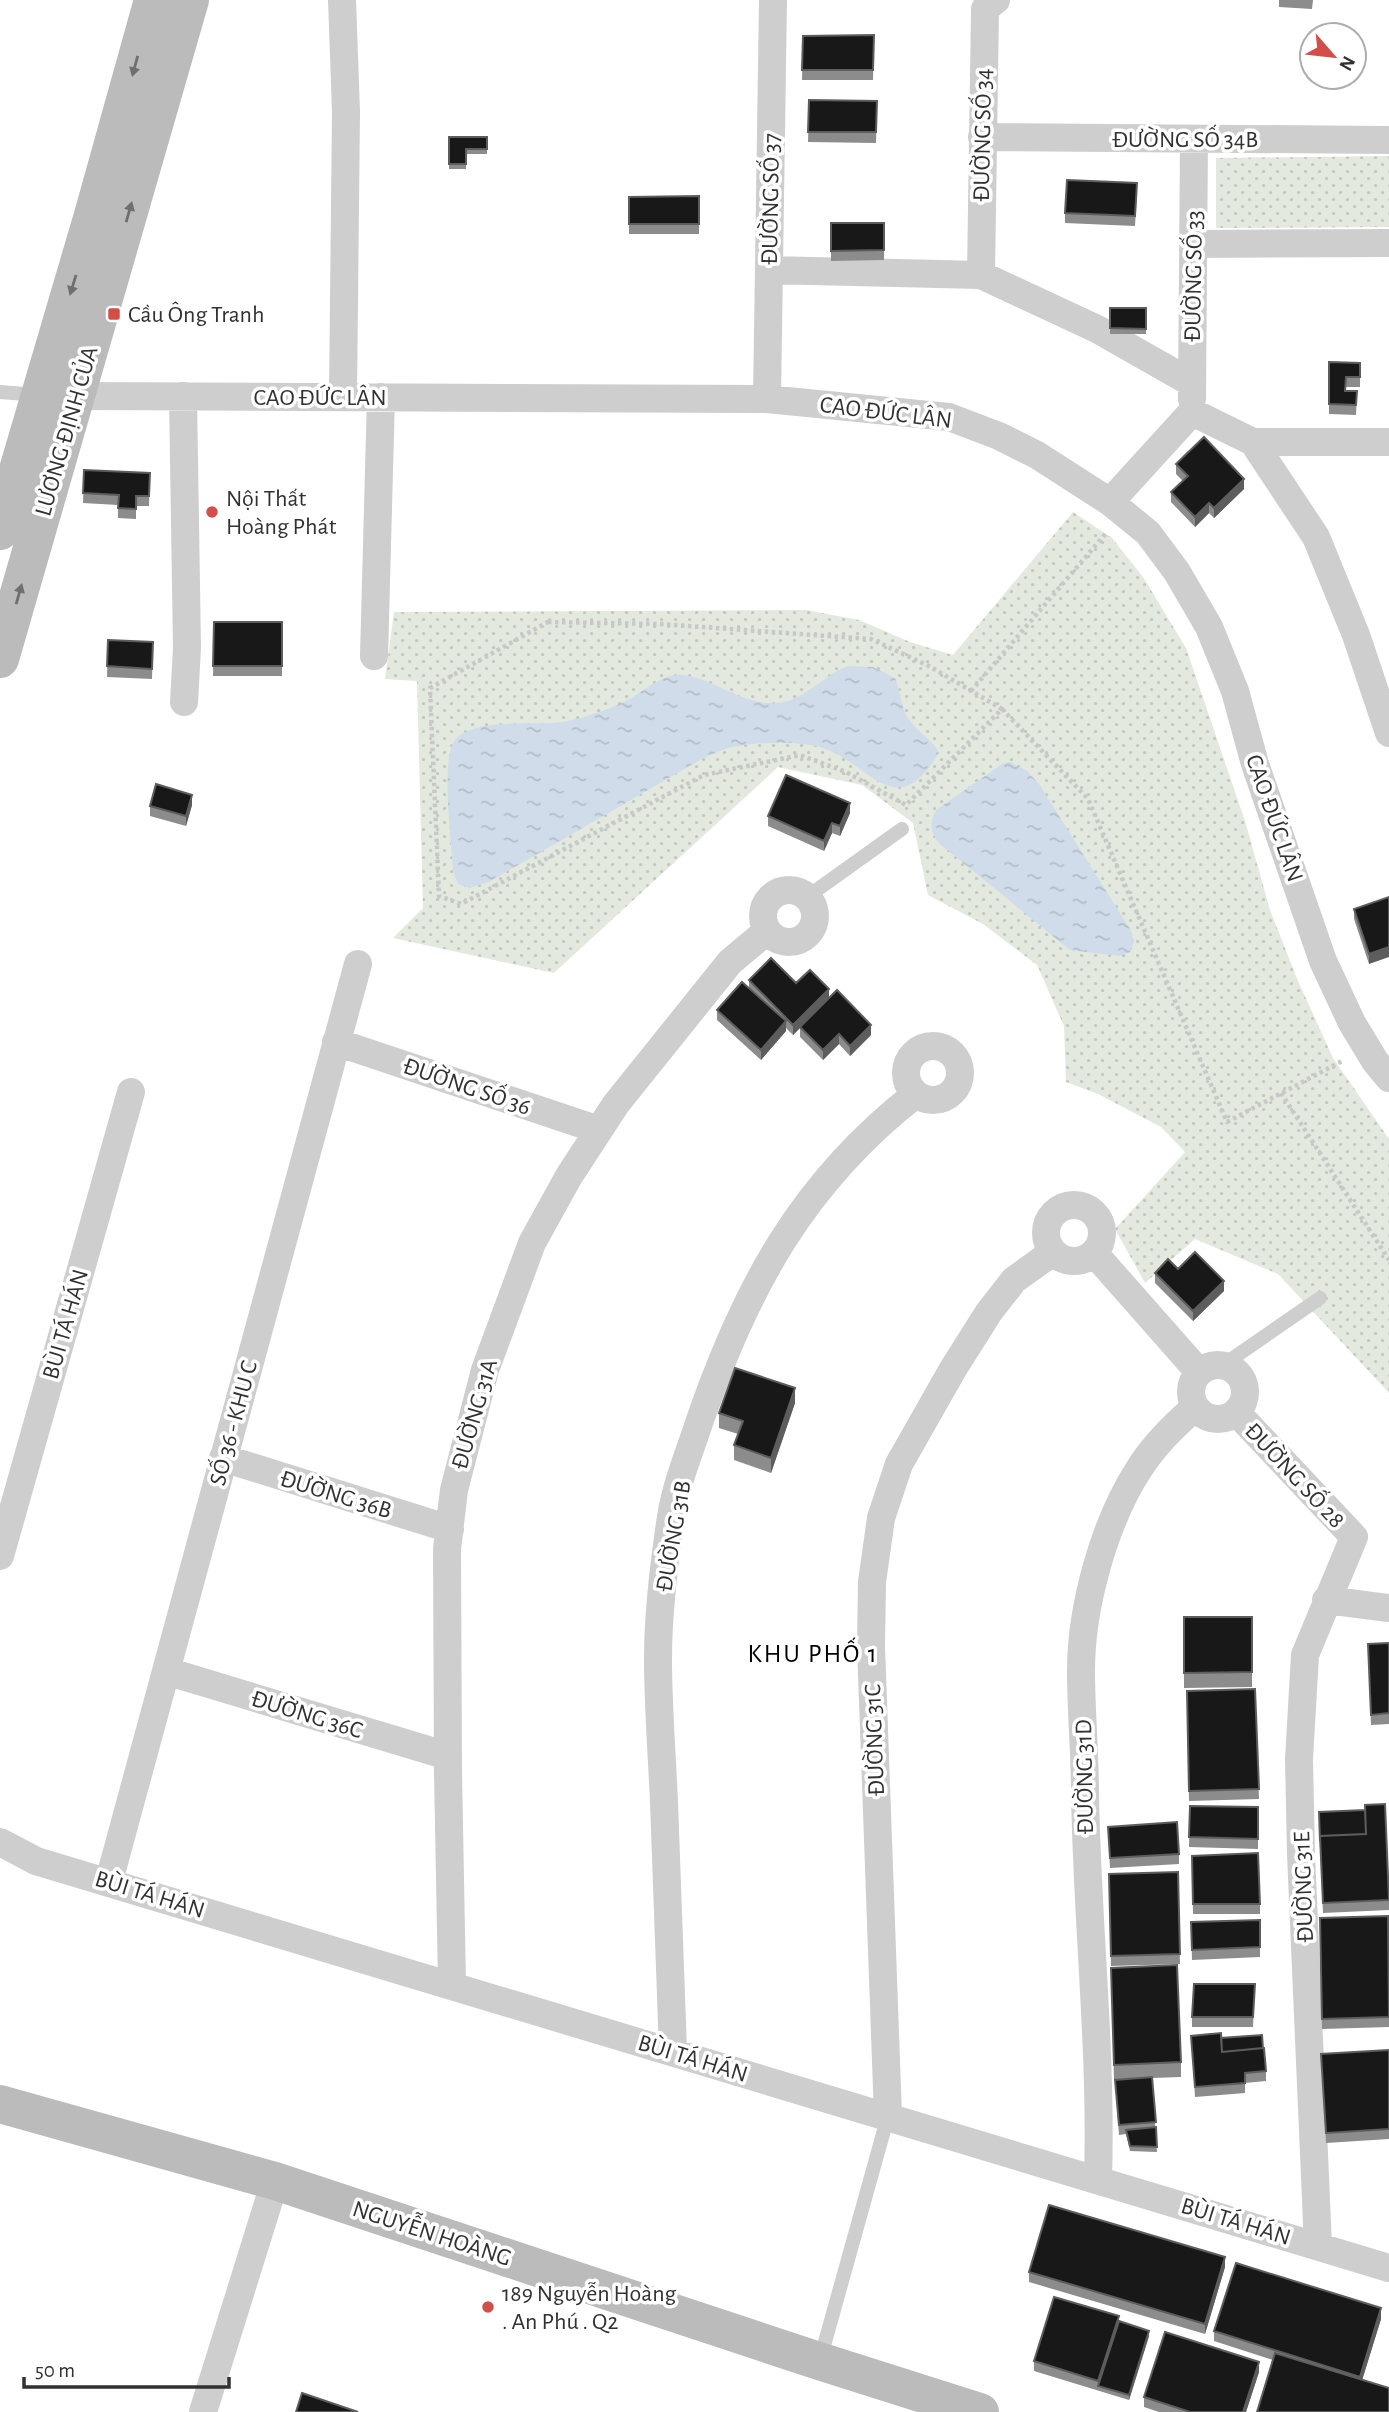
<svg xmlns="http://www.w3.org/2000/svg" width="1389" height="2412" viewBox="0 0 1389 2412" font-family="'Alegreya Sans',sans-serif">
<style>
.park{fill:url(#park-dots)}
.water{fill:url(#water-ripples)}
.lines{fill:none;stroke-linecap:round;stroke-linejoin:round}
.path{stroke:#c8c8c8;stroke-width:4.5;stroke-dasharray:3.5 3.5;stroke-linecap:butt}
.lane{stroke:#cecece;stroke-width:14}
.street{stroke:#cecece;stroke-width:28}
.secondary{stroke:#bbb;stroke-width:38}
.wall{fill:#8c8c8c}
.shaded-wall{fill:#5d5d5d}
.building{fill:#181818;stroke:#5d5d5d;stroke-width:2}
.oneway{fill:#6f6f6f}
.poi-dot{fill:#d24f49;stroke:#fff;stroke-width:2.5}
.labels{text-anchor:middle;stroke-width:7;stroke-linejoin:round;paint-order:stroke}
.street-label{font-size:24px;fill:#313131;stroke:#fff}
.poi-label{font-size:24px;fill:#313131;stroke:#fff;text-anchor:start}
.neighbourhood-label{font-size:26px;letter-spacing:2px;fill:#000;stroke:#fff}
</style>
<defs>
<pattern id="park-dots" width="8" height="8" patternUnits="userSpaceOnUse" patternTransform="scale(1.75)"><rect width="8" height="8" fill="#e3e9de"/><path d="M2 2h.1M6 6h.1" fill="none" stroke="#c3c8bf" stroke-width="1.8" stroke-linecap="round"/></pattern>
<pattern id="water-ripples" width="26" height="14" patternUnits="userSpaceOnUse" patternTransform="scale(1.75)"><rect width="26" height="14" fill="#d0dce9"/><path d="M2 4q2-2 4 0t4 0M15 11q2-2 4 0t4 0" fill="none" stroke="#b3bdc8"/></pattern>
</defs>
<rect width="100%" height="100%" fill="#fff"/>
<path class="park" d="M1389,156V227L1216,228V158Z
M1073,512L1112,538L1143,577L1186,648L1245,821L1270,910L1298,981L1333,1058L1389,1139V1393L1278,1274L1195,1239L1145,1283L1115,1229L1185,1152L1161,1127L1098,1094L1066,1082L1064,1026L1037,965L983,924L928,895L913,823L862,785L778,767L554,973L393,938L423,908L417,681L385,679L394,612L806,610L859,620L910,642L953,655Z"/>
<path class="water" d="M848,666L873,667L895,678C901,691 901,709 909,720C918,732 933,740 939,753C895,825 871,764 823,748C799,740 749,742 725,749C717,752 708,756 700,760L489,882L469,888L458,884L453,871C452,843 440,759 455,740C473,717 536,726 563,722C582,718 602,712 619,704C638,697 660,673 681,675C714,677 741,706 778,703C803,701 824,675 848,666Z
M1010,762L1027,771L1039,784L1130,929L1134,941L1130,952L1120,956L1070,950L940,844C930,832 929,824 936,810L1002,764Z"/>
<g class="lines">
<path class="path" d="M548,622L660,624L871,639L929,666L1002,709L906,805L846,772L800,755L704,775L461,904L439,896L430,688Z
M971,691L1107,532
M1002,709L1088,799L1227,1122L1344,1060
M1281,1093L1389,1260"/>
<path class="lane" d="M0,392L37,395
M807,897L902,829
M1223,1365L1320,1298
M820,2360L888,2116"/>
<path class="street" d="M342,0L346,111L343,397
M982,137L1389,140
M1193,244L1389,243
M769,270L981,275L1097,329L1192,383
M981,275L985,9L996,0
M76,396L767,399L949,417L999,436L1037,455L1110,502L1148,533L1177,572L1209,627L1235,691L1255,764L1323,961L1352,1023L1375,1061L1389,1078
M183,396L187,648L184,702
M767,399L773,0
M1192,399L1194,139
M1253,442L1316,537L1356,635L1389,733
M1110,502L1192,412L1253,442H1389
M374,656L381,397
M763 916a26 26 0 1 1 52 0a26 26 0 1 1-52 0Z
M336,1042L599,1130
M906 1073a27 27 0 1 1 54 0a27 27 0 1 1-54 0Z
M1046 1233a28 28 0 1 1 56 0a28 28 0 1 1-56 0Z
M1094,1253L1199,1372
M1191 1392a27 27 0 1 1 54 0a27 27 0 1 1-54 0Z
M1236,1412L1354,1537L1305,1655L1299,1759L1301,1854L1318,2246
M223,1458L450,1529
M0,1556L131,1092
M1326,1600L1389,1608
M166,1671L448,1756
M0,1842L36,1861L1389,2268
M109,1881L358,964
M452,1985L448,1772L447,1549L454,1490L485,1370L532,1243L569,1176L616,1104L730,962L767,931
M673,2051C670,1968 667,1885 664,1802C662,1755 658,1707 658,1659C658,1612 664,1563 671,1517C676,1484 690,1451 700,1420C746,1287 803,1182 916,1094
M888,2116L871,1646L872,1582L881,1518L899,1464L953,1369L989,1312L1014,1280L1053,1252
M1098,2180C1102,2051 1087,1922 1085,1793C1085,1753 1081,1712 1081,1671C1081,1607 1104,1523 1139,1469C1154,1445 1174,1426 1195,1407
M203,2412L275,2181"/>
<path class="secondary" d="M0,531L93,215L153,0
M0,659L190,0
M0,2104L275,2181L819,2361L980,2412"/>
</g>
<path class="wall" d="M1279,0H1313L1312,9L1279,7Z
M874,35L873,80H802L803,36Z
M809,100L877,101L876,143L808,142Z
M449,137H487V154H466V169H449Z
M1137,193L1135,226L1065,223V213Z
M699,196V234H629V197Z
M831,223H884V260L831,261Z
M1110,308H1146V334H1110Z
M1329,362L1360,363V387H1346V391H1357L1356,415L1329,414Z
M1176,464L1244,489L1214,518L1209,513L1195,527L1171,502V492L1183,481L1176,474Z
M84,470L150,473L149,506H136V519L118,518V505L83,503Z
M214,622H282V676H213Z
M108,640L153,642L152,679L107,677Z
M192,805L186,826L150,816V806Z
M850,813L840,836L832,833L824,851L768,826V816Z
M1389,897L1369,964L1354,919V909Z
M749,980L796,983L829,998L871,1035L850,1056L839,1044L823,1060L800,1037V1028L793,1035L786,1028V1031L761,1060L717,1020V1010L749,988Z
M1155,1273L1224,1291L1193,1321L1155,1283Z
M795,1403L771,1473L734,1460V1445L738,1434L719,1428V1413Z
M1184,1617H1252V1687L1184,1688Z
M1389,1643V1724L1371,1725L1368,1644Z
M1255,1689L1259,1799L1189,1801L1187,1691Z
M1190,1806L1258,1807V1849L1189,1847Z
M1108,1827L1179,1854V1864L1110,1868Z
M1320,1846L1389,1893V1910L1323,1913Z
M1192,1856L1260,1904V1914H1193Z
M1178,1872L1180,1964L1111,1966L1109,1874Z
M1320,1918L1389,1968V2027L1322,2029Z
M1260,1920V1957L1192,1960L1191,1922Z
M1111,1968L1181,2062V2077L1152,2078L1157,2152L1130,2151L1126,2134L1119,2135L1115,2080H1114Z
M1255,1984L1253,2027H1192V2017Z
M1191,2036L1221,2038L1266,2071V2081L1245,2083V2093L1195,2097Z
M1389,2050V2139L1326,2143L1321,2054Z
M1225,2267L1205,2334L1029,2282V2272Z
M1381,2319L1362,2380L1273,2360L1214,2341V2331Z
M1149,2336L1129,2400L1034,2371V2361Z
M1259,2372L1246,2412H1159L1144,2407V2397Z"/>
<path class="shaded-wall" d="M1244,479V489L1214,518V508Z
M1209,503V513L1195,527V517Z
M192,795V805L186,826V816Z
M850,803V813L840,836V826Z
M832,823V833L824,851V841Z
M1389,947V957L1369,964V954Z
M829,989V999L793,1035V1025Z
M786,1021V1031L761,1060V1050Z
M871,1025V1035L850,1056V1046Z
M839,1034V1044L823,1060V1050Z
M1224,1281V1291L1193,1321V1311Z
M795,1388V1403L771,1473V1458Z
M1225,2257V2267L1205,2334V2324Z
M1381,2308V2319L1360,2387V2377Z
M1119,2316V2326L1098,2386V2381Z
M1149,2331V2336L1129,2400V2395Z
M1259,2362V2372L1246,2412H1243Z"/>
<path class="building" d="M874,35L873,70H802L803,36Z
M809,100L877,101L876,132H808Z
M449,137H487V149H466V164H449Z
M1067,180L1137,183L1135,216L1065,213Z
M699,196V224H629V197Z
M831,223H884V250L831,251Z
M1110,308H1146V329L1110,328Z
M1329,362L1360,363V377H1346L1345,391H1357L1356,405L1329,404Z
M1204,437L1244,479L1214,508L1209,503L1195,517L1171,492L1188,476L1176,464Z
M84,470L150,473L149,496H136V509L118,508L119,495L83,493Z
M214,622H282V666H213Z
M108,640L153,642L152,669L107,666Z
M786,775L850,803L840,826L832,823L824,841L768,816Z
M156,784L192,795L186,816L150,806Z
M1389,897V947L1369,954L1354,909Z
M771,958L796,983L810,970L829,989L793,1025L749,980Z
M742,982L786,1021L761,1050L717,1010Z
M837,990L871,1025L850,1046L839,1034L823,1050L800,1027Z
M1195,1252L1224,1281L1193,1311L1155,1273L1168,1259L1178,1269Z
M735,1368L795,1388L771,1458L734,1445L743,1421L719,1413Z
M1184,1617H1252V1672L1184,1673Z
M1389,1643V1713L1371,1715L1368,1644Z
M1255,1689L1259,1789L1189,1791L1187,1691Z
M1385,1804L1389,1900L1323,1903L1320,1836L1366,1834L1365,1805Z
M1190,1806L1258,1807V1839L1189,1837Z
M1365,1810L1366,1834L1320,1836V1841L1319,1812Z
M1177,1822L1179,1854L1110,1858L1108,1827Z
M1258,1853L1260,1904H1193L1192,1856Z
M1178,1872L1180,1954L1111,1956L1109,1874Z
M1388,1916L1389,2017L1322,2019L1320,1918Z
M1260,1920V1947L1192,1950L1191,1922Z
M1177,1965L1181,2062L1114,2065L1111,1968Z
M1194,1984H1255L1253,2017H1192Z
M1221,2033L1222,2052L1264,2048L1266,2071L1245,2073V2083L1195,2087L1191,2036Z
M1262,2035L1263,2048L1222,2052L1221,2038Z
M1389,2050V2129L1326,2133L1321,2054Z
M1152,2077L1156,2122L1119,2125L1115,2080Z
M1156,2127L1157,2147L1130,2146L1126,2130Z
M1049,2205L1225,2257L1205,2324L1029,2272Z
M1236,2263L1381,2308L1360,2377L1214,2331Z
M1054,2297L1119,2316L1098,2381L1034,2361Z
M1119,2321L1149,2331L1129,2395L1098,2386Z
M1165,2332L1259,2362L1243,2412H1190L1144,2397Z
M1275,2353L1389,2388V2412H1257Z
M302,2393L358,2412H296Z"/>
<defs><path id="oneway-solid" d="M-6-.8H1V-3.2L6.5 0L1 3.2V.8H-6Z" transform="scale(1.75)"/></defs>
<g class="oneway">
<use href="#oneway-solid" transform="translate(135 66) rotate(105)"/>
<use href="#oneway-solid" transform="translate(129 212) rotate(-74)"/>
<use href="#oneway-solid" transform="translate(73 285) rotate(107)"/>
<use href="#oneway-solid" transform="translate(19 594) rotate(-74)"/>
</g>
<g class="poi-dot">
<rect x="107" y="307" width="14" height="14" rx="3.5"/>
<circle cx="212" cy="512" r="7"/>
<circle cx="488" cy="2307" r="7"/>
</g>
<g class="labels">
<g class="street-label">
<text transform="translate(982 135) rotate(-89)" y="8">ĐƯỜNG SỐ 34</text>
<text x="1185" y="147">ĐƯỜNG SỐ 34B</text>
<text transform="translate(770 199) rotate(-89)" y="8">ĐƯỜNG SỐ 37</text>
<text transform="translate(1193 276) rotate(-89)" y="8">ĐƯỜNG SỐ 33</text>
<text x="320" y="405">CAO ĐỨC LÂN</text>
<text transform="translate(886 412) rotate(7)" y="8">CAO ĐỨC LÂN</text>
<text transform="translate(66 431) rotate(-74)" y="8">LƯƠNG ĐỊNH CỦA</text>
<text transform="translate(1275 818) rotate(71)" y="8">CAO ĐỨC LÂN</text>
<text transform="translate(467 1086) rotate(19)" y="8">ĐƯỜNG SỐ 36</text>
<text transform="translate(65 1324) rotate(-74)" y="8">BÙI TÁ HÁN</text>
<text transform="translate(474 1414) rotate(-74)" y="8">ĐƯỜNG 31A</text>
<text transform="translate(233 1423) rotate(-75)" y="8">SỐ 36 - KHU C</text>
<text transform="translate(1295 1475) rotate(47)" y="8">ĐƯỜNG SỐ 28</text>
<text transform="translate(336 1494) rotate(17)" y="8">ĐƯỜNG 36B</text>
<text transform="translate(673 1536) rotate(-80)" y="8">ĐƯỜNG 31B</text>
<text transform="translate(307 1714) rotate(17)" y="8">ĐƯỜNG 36C</text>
<text transform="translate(874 1740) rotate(-92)" y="8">ĐƯỜNG 31C</text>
<text transform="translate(1084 1777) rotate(-91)" y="8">ĐƯỜNG 31D</text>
<text transform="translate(1303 1887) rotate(-92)" y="8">ĐƯỜNG 31E</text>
<text transform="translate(150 1894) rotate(17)" y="8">BÙI TÁ HÁN</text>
<text transform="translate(693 2058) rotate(17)" y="8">BÙI TÁ HÁN</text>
<text transform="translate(1236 2221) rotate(17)" y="8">BÙI TÁ HÁN</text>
<text transform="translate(432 2233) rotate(18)" y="8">NGUYỄN HOÀNG</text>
</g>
<g class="poi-label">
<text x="128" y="322">Cầu Ông Tranh</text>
<text x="226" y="506">Nội Thất<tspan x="226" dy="28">Hoàng Phát</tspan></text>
<text x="502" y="2301">189 Nguyễn Hoàng<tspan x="502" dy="28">. An Phú . Q2</tspan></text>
</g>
<g class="neighbourhood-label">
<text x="813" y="1662">KHU PHỐ 1</text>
</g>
</g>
<g transform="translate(1333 56) rotate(118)"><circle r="33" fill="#ffffff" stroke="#adadad" stroke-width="2"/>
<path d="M0-5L12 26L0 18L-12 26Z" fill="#d24f49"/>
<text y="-10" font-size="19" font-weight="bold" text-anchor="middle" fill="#313131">N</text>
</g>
<path d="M24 2377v10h205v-10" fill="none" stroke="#313131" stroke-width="3.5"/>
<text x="35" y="2377" font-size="21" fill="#313131" stroke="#ffffff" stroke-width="5" paint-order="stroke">50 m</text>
</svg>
